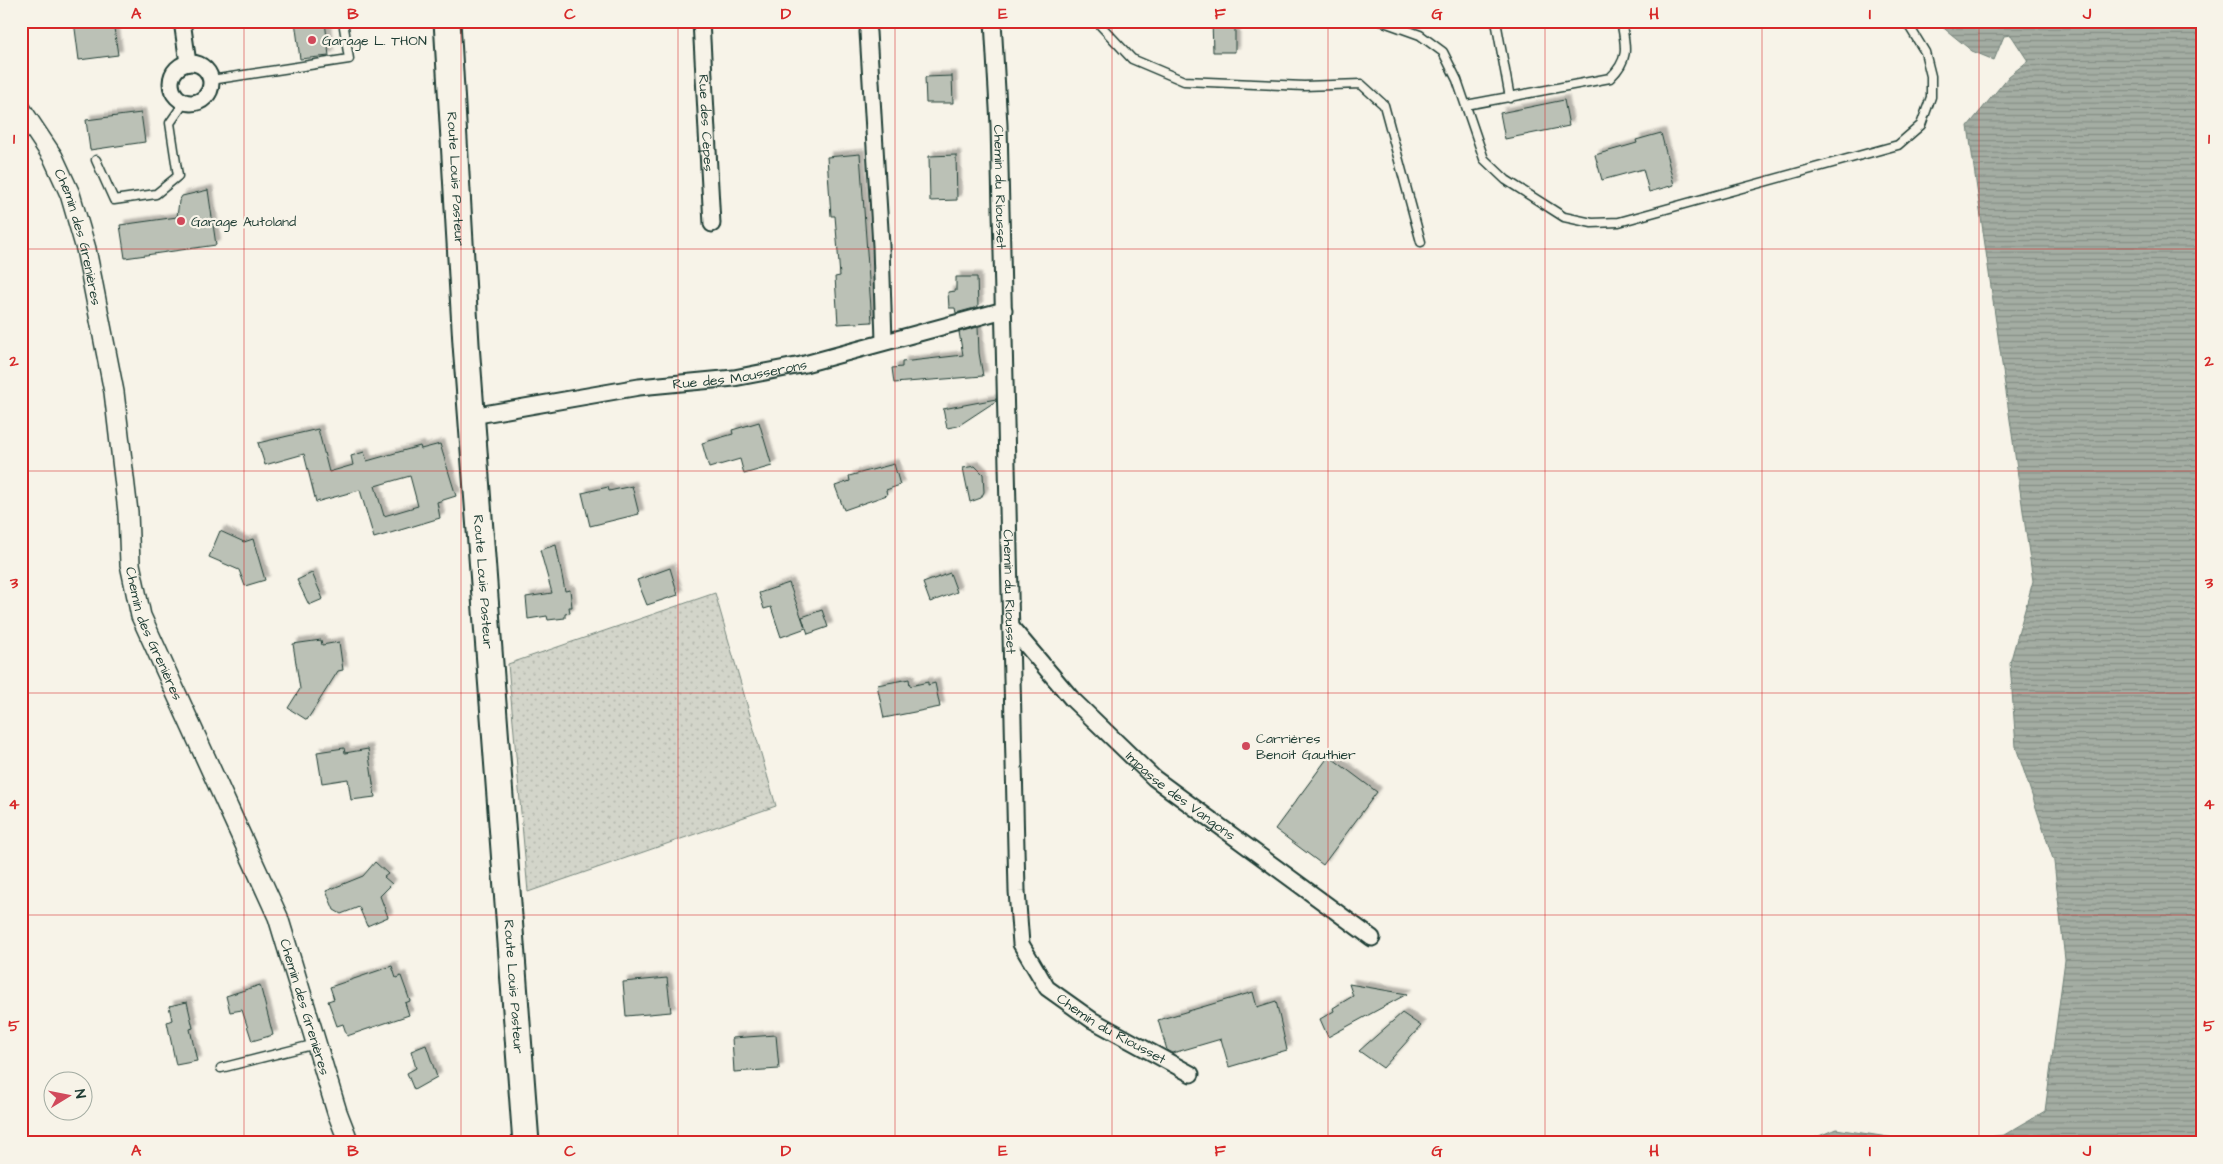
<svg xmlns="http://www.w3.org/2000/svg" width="2223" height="1164" viewBox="0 0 2223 1164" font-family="'Architects Daughter',sans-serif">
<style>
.grass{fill:url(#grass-dots);stroke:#79897f}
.water{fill:url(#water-rules);stroke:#6f8077}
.building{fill:#bbc1b6;stroke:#1f3d34;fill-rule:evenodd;filter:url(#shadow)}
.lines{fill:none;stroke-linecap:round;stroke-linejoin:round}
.service-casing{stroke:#1f3d34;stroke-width:11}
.minor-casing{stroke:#1f3d34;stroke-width:19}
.tertiary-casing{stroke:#1f3d34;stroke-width:22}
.primary-casing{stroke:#1f3d34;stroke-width:29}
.service{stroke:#f7f3e8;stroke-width:8}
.minor{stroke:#f7f3e8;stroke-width:15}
.tertiary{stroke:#f7f3e8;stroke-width:19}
.primary{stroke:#f7f3e8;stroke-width:25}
.grid{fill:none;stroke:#d62828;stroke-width:1;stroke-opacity:0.55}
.poi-dot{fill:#d1495b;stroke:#f7f3e8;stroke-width:2}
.labels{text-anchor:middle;stroke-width:4.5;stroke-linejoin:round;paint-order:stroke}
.poi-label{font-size:14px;fill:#1f3d34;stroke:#f7f3e8;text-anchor:start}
.street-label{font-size:14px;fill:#1f3d34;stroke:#f7f3e8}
.neatline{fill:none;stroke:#d62828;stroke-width:2}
.grid-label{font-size:16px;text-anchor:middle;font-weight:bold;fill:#d62828}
</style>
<defs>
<pattern id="grass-dots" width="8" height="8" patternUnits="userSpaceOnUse" patternTransform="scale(1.25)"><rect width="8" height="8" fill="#d3d5ca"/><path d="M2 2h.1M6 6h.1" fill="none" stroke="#b5b8ae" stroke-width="1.8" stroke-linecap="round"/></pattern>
<pattern id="water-rules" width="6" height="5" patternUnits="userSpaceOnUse" patternTransform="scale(1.25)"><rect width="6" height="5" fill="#a4ada3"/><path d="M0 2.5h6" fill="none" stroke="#858e86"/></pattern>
<filter id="shadow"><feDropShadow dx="4.5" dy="-4.5" stdDeviation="1" flood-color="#0004"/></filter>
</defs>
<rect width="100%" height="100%" fill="#f7f3e8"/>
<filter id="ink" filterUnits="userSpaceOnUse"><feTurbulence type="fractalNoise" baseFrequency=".02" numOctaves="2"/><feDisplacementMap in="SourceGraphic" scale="10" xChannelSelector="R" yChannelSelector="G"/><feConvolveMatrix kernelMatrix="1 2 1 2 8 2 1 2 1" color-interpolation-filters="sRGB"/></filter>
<g filter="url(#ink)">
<path class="grass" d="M715,593L776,806L528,892L508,664Z"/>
<path class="water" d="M1935,21H2202V1143H1941L2004,1135L2045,1111L2065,960L2054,862L2016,747L2010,663L2033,581L1968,126L2009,76L2028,61L2011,35L2004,36L1994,60L1972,51Z
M1836,1129L1927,1143H1802Z"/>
<path class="building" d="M74,21H113L118,55L79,60Z
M295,21H325L329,56L300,59Z
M1212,21H1235V52H1213Z
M952,76L953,103H926L925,77Z
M1564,100L1569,126L1505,139L1500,113Z
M141,113L145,142L90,150L86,120Z
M1661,133L1674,185L1649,192L1643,169L1602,180L1595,155L1637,143L1636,140Z
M860,154L872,322L838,324L835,277L840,276L835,216H831L827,157Z
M956,155L957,200L930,201L929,156Z
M208,190L216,245L125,258L120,225L177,217L179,201L182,196Z
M956,277H977L978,307L956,313L955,308H949L948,292L956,291Z
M978,327L979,353L983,376L894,383L892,368L902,367V362L963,355L959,332Z
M996,399V401L958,426L947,428L943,409Z
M759,422L772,466L744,474L740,459L709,468L702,443L733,434L732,430Z
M318,429L329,472L353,465L351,456L364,452L367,461L420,446L421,449L440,444L456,496L437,502L440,518L374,538L360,490L316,502L304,454L265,465L258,443ZM410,476L418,506L384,516L375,486Z
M894,464L900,485L886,490L887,495L844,510L835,486L850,481L849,476Z
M975,466L983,474L984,492L981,498L970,502L963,468Z
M632,486L639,514L590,526L582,493L608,487L609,491Z
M220,531L244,542L253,539L265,580L245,586L239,570L209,557Z
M556,545L565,591L570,590L572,607H569L570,613L565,614V618L548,620L547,616L528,619L526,597L552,593L540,550Z
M670,568L678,595L647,605L637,580Z
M312,573L323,599L309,605L297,580Z
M950,573L957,592L930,602L923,583Z
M789,583L805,627L802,617L822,610L828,627L808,634L806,628L781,637L771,607L764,609L759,593Z
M321,640L322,645L339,642L343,670L338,671L307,720L288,708L300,689L293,644Z
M909,679L910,686L928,682V685L935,683L940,707L884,718L877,685Z
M344,748L345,753L368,749L375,797L351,800L348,779L322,783L317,752Z
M1329,756L1377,792L1323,865L1275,829Z
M375,862L388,874L384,877L392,884L380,896L388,917L367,926L359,907L341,914L334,910L326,891L363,876Z
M392,966L396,978L401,976L410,1001L405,1003L409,1015L347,1036L343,1024L337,1026L328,1001L334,999L330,987Z
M667,978L671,1012L626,1016L623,982Z
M1349,984L1407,994L1328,1037L1320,1019L1334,1011L1333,1008L1353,996Z
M260,985L273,1035L252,1041L242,1010L230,1012L226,996Z
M1253,992L1257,1007L1276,1001L1287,1050L1229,1067L1221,1039L1173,1053L1167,1050L1158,1020Z
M187,1002L193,1028L190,1029L197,1061L176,1065L167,1022L172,1020L169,1006Z
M1402,1013L1421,1026L1383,1068L1359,1051Z
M776,1035L779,1069L734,1072L732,1038Z
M426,1045L437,1077L414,1090L407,1073L416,1068L411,1051Z"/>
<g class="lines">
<defs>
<path id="service" d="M1101,21V26L1132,59L1184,81L1304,86L1361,84L1384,105L1421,242
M1381,21L1420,35L1443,52L1457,80L1484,159L1506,180L1564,217L1592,223L1619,222L1898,145L1921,125L1931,97V76L1925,52L1906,21
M1496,21L1510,98
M211,80L349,59L343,21
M1466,105L1610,78C1630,59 1626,46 1621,21
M96,160L114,200L156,194L178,176L170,123L184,103
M221,1068L316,1044"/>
<g id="minor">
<path d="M182,21L188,63"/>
<path id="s1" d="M701,21L712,224"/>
<path id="s2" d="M993,21L999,125L1017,891L1021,944L1047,988L1092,1020L1191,1074"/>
<path d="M868,32L881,246L884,341"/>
<circle cx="191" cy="83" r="20"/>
<path id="s3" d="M472,416L639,387L734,378L801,365L1004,310"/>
<path id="s4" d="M1011,627L1072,699L1154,778L1372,938"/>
</g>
<g id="tertiary">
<path id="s5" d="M21,109L53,157L70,194L86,249L114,392L128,512L130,564L141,616L278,917L337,1112L349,1143"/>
</g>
<g id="primary">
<path id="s6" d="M447,21L466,344L526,1143"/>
</g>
</defs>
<use href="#service" class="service-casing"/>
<use href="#minor" class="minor-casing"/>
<use href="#tertiary" class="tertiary-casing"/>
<use href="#primary" class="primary-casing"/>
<use href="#service" class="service"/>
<use href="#minor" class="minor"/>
<use href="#tertiary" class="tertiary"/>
<use href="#primary" class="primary"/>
</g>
</g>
<path class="grid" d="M244,21V1143M461,21V1143M678,21V1143M895,21V1143M1112,21V1143M1328,21V1143M1545,21V1143M1762,21V1143M1979,21V1143M21,249H2202M21,471H2202M21,693H2202M21,915H2202"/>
<g class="poi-dot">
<circle cx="312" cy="40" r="5"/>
<circle cx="181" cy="221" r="5"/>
<circle cx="1246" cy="746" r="5"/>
</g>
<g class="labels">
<g class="poi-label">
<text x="322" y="45">Garage L. THON</text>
<text x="191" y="226">Garage Autoland</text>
<text x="1256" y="743">Carrières<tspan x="1256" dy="16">Benoit Gauthier</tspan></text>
</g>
<g class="street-label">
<text dy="5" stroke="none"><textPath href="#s1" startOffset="102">Rue des Cèpes</textPath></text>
<text dy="5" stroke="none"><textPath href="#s6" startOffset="158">Route Louis Pasteur</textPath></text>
<text dy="5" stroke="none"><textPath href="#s2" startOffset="166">Chemin du Riousset</textPath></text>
<text dy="5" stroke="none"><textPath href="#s5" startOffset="142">Chemin des Grenières</textPath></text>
<text dy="5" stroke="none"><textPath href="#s3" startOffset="271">Rue des Mousserons</textPath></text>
<text dy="5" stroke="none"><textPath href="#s6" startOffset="562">Route Louis Pasteur</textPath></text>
<text dy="5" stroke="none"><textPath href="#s2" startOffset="571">Chemin du Riousset</textPath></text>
<text dy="5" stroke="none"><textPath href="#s5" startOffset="548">Chemin des Grenières</textPath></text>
<text dy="5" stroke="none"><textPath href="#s4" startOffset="240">Impasse des Vangons</textPath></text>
<text dy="5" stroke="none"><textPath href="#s6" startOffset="968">Route Louis Pasteur</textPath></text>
<text dy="5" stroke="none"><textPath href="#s5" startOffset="952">Chemin des Grenières</textPath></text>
<text dy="5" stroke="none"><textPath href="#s2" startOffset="1051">Chemin du Riousset</textPath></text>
</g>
</g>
<rect width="2223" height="1164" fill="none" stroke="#f7f3e8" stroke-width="55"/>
<g transform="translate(68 1096) rotate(80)"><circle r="24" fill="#f7f3e8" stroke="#a1aaa0"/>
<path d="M0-4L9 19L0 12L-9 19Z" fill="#d1495b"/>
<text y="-8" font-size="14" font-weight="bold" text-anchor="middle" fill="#1f3d34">N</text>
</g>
<rect x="28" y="28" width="2168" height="1108" class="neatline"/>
<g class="grid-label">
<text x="136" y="19">A</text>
<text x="353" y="19">B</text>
<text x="570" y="19">C</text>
<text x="786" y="19">D</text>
<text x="1003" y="19">E</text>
<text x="1220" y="19">F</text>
<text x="1437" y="19">G</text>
<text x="1654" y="19">H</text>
<text x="1870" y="19">I</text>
<text x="2087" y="19">J</text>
<text x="14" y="144">1</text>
<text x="2209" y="144">1</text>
<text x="14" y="366">2</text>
<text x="2209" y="366">2</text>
<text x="14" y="588">3</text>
<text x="2209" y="588">3</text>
<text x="14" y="809">4</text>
<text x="2209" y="809">4</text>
<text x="14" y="1031">5</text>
<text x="2209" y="1031">5</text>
<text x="136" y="1156">A</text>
<text x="353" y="1156">B</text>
<text x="570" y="1156">C</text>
<text x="786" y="1156">D</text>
<text x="1003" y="1156">E</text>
<text x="1220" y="1156">F</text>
<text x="1437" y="1156">G</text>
<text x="1654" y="1156">H</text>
<text x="1870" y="1156">I</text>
<text x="2087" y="1156">J</text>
</g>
</svg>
